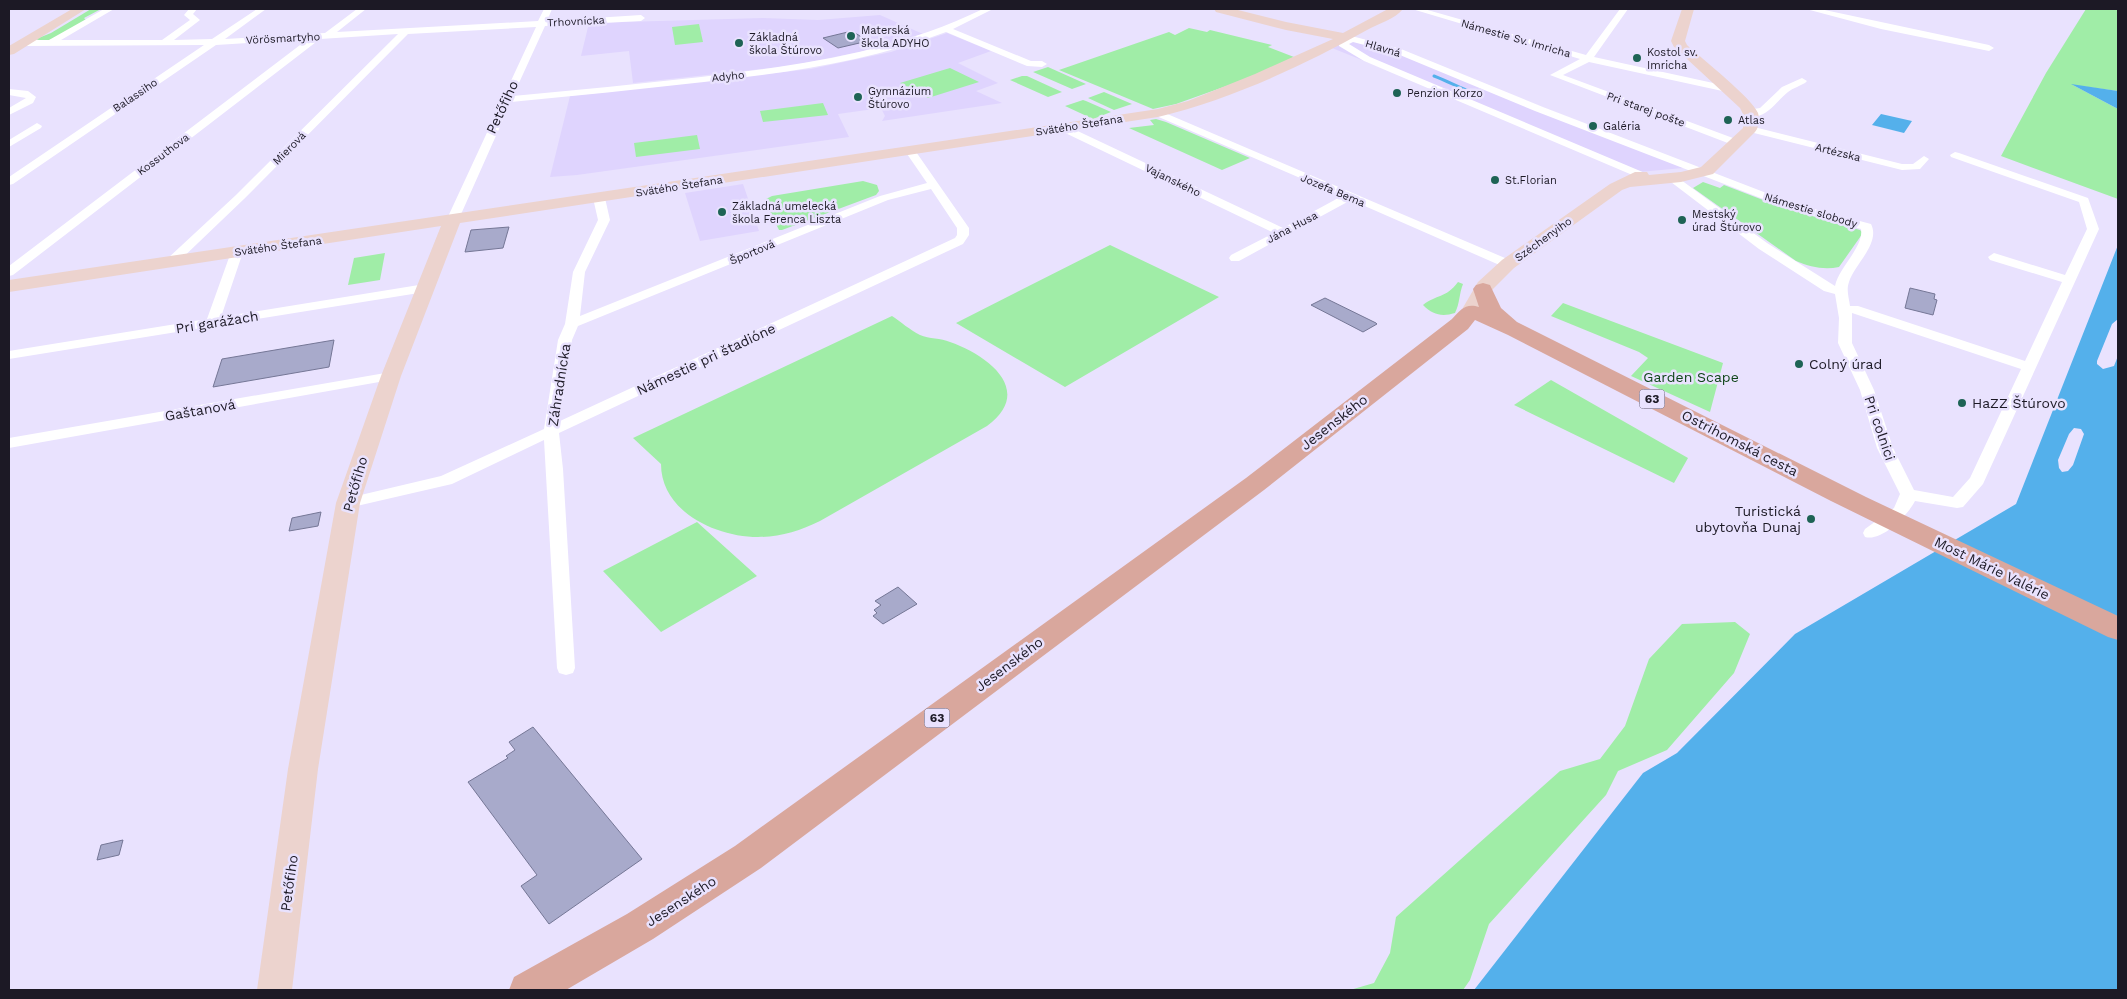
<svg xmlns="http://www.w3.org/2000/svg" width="2127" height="999" viewBox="0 0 2127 999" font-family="'Work Sans',sans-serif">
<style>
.built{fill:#dfd4fe}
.green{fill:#a0eda7}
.water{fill:#54b0eb}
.pier{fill:#e9e2fe}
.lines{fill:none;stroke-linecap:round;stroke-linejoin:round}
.stream{stroke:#54b0eb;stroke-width:3}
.building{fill:#a8aacb;stroke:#757796}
.street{fill:#fff;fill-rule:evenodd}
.secondary{fill:#ecd3ce;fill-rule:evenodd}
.primary{fill:#d9a79d;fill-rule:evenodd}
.poi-dot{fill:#1e6355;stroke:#e9e2fe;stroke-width:2}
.labels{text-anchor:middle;stroke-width:5;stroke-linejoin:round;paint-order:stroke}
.far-street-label{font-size:11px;fill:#1c1925;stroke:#e9e2fe}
.far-poi-label{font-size:11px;fill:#1c1925;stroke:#e9e2fe;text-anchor:start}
.shield{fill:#e9e2fe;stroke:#5a5566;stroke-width:1}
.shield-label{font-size:12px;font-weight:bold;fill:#1c1925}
.street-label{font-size:14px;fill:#1c1925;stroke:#e9e2fe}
.poi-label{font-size:14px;fill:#1c1925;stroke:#e9e2fe;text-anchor:start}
.park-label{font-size:14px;fill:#0f4519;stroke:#e9e2fe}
</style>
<rect width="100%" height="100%" fill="#e9e2fe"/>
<path class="built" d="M880,15L923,34L864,51L790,66L633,83L629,51L581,56L589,23L763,18L818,20Z
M947,33L991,51L958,63L998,83L976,91L1002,103L882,121L885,116L881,108L838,114L849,137L577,175L550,177L570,96L811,69L891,52Z
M1352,37L1507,93L1694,167L1639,172L1332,48Z
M743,184L759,231L700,241L685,193Z"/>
<path class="green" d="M91,9H101L84,18L86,20C72,28 52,46 36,39L51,33Z
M2086,9H2118V91L2073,85L2118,109V199L2001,156L2046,73Z
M699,24L703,42L675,45L672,27Z
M1189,28L1207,32L1210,30L1272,45L1268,47L1294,57L1249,78L1176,104L1153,109L1059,70L1169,32L1175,35Z
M1048,67L1086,84L1072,89L1033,72Z
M950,68L979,82L928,98L900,83Z
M1022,76H1027L1062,92L1048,97L1010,80Z
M1104,92L1132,104L1114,110L1088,98Z
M1083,100L1086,101L1111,112L1093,119L1065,106Z
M823,103L828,115L763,122L760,111Z
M1156,119L1166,122L1250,158L1222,170L1129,128L1154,125L1150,120Z
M697,135L700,149L636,157L634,143Z
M863,181L877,185L879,191L876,195L782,230H779L764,200L772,196Z
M1703,182L1720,188L1724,185L1781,207L1860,230L1863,233L1839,267C1824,270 1810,267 1796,261L1693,188Z
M1110,245L1219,297L1065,387L956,323Z
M385,253L380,280L348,285L354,258Z
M1458,282L1463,284C1459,294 1460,303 1455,313C1442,317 1433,315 1423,305C1437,294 1445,299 1458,282Z
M1563,303L1723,363L1710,412L1631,376L1648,358L1639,352L1551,316Z
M892,316C901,322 910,330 920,335C929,339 941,338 950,342C988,355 1035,391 987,426L820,521C800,531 780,537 758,537C715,537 661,511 661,464L633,438Z
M1551,380L1688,458L1674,483L1514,405Z
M697,522L757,576L661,632L603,571Z
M1735,622L1750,634L1734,673L1667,750L1618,771L1606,795L1489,924L1470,980L1463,990H1350L1374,983L1390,953L1396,917L1560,771L1600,759L1625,726L1649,659L1682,624Z"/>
<path class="water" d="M2071,84L2118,91V109Z
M1881,114L1912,121L1904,133L1872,125Z
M2118,245V990H1474L1643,773L1677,753L1795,634L2016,504Z"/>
<path class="pier" d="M2118,319V356L2114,366L2103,369L2097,364V361L2112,324Z
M2074,428L2081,429L2084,434L2073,465L2068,471L2062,472L2059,468L2058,460L2069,434Z"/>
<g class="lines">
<path class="stream" d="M1434,76C1450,82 1462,90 1478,94"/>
</g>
<path class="building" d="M852,31L868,41L838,48L823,38Z
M509,227L503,248L465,252L471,230Z
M1910,288L1935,294L1934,299L1937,300L1933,315L1905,308Z
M1325,298L1376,323L1377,324L1363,332L1311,305Z
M334,340L329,367L213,387L222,359Z
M321,512L318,526L289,531L292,518Z
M898,587L917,604L883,624L873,616L877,613L874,610L881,605L875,601Z
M533,727L642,859L549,924L521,886L537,875L468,782L508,758L506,756L515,750L509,742Z
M123,840L119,855L97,860L101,845Z"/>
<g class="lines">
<path class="street" d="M104,9H114L61,40H162L190,20L184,15L189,9H197L193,14L200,20L174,40L212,39L257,9H266L225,39L325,33L357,9H366L337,32L538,21L544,9H552L547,21L641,15L645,18L641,21L545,26L513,96C576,90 639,84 701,77C802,65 891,53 983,9H993L953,29L1031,61H1042L1047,64L1042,67L1027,66L946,32C868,62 786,73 704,82C640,89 575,96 511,102L458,221L452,225L446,221L536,27L408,34L244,199L175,265H167L165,262L167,259L236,195L398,34L320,39L13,275L9,276V266L308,39L216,45L13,184L9,185V177L204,45L24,46L20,43L24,40H49Z
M1412,9H1424L1586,55L1620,9H1628L1594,57L1727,86L1730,87V91L1727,92L1589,62L1563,75L1741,141L1742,143L1741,145H1733L1550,75L1580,59Z
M1806,9H1820L1989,45L1994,48L1989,51L1881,29Z
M1344,34L1401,49L1543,107L1792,203L1871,224C1881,243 1854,265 1849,282C1846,290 1849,298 1850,306H1858L2025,361L2062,282L1990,260L1988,257L1994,253L2065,275L2087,229L2079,202L1951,157L1950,155L1955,152L1959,153L2088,198L2099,229L1983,484L1963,507L1957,508L1915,501C1908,515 1882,542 1865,537L1863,533L1865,529L1894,508L1900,494L1877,448L1860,390L1838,343L1839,318L1835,294L1824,291L1759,249L1667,179L1673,176L1677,177L1767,243L1835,286C1839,267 1864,247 1861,229L1784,207L1535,111L1395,53L1353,42L1349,44L1370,57L1645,173L1647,175L1645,177H1637L1364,61L1339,46V42L1344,40L1340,37ZM1852,313L2021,369L1970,478L1953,497L1914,490L1893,448L1874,390L1852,343Z
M1802,78L1807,81L1805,83C1800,86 1793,88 1788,92C1777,100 1762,126 1746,112L1747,110L1760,108L1782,87Z
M9,89L28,91L36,97L33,103L9,115V108L26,98L9,95Z
M1158,110L1512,261L1514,264L1512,267H1504L1351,200L1239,261H1231L1229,258L1231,255L1274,233L1059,130L1058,128L1059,126H1067L1283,228L1342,196L1154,115V111Z
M37,123L42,126L41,128L9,147V140Z
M1750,126L1902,164H1913L1924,156L1929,159L1920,169L1902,170L1746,131L1745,129L1746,127Z
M910,148L914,149L969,228V235L963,244L559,433L563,469L575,668L573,673L566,675L559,673L557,668L544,440L452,484L348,508L342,507L340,503L342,499L348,498L441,476L544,429L558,340L565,324L573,272L598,220L593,198L595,196H603L605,198L610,220L585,272L580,316L880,196L927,183L905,151ZM931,189L957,228V235L955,238L560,421L572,340L578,326L888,200Z
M237,248L243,252L221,317L425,284L431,288L425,292L9,359V351L207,319L231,252Z
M391,372L396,373L398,376L396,379L9,448V438Z"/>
<path class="secondary" d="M72,9H86L14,54L9,55V46Z
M1214,9H1234L1286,22L1343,33L1388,9H1403C1395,19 1378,24 1367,30C1301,67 1231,99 1158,117L460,223L401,376L360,503L318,769L292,990H257L288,769L336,503L381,376L441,226L9,292V280L1158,109L1188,101L1255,74L1333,39L1286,30L1216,12Z
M1682,9H1694L1685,41L1687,45C1702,59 1751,97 1758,113C1760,120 1759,127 1755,132L1713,174L1681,182L1630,187L1622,190L1514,268L1493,289L1478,315L1471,317L1464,315L1461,311L1478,282L1502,260L1610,184L1635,172H1647L1649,175L1681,172L1701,167L1743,128L1744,116L1740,108L1674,47L1671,41Z"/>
<path class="primary" d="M1483,283L1490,285L1501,308L1517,322L1866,497L2118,616V640L2108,637L1831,501L1508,335L1475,320L1468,329L1264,490L761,868L653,939L566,990H509L514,977L627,914L735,846L1246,478L1452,319C1461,310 1465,303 1479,307L1473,289L1476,285Z"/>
</g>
<g class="poi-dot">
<circle cx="851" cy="36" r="5"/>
<circle cx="739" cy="43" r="5"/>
<circle cx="1637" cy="58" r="5"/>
<circle cx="1397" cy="93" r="5"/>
<circle cx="858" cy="97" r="5"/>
<circle cx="1728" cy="120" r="5"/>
<circle cx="1593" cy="126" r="5"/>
<circle cx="1495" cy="180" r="5"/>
<circle cx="722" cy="212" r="5"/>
<circle cx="1682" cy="220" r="5"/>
<circle cx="1799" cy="364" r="5"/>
<circle cx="1962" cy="403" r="5"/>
<circle cx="1811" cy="519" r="5"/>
</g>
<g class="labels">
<g class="far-street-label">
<text transform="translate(576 21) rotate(-3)" y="4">Trhovnícka</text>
<text transform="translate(283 38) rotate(-3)" y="4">Vörösmartyho</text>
<text transform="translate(1516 38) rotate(16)" y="4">Námestie Sv. Imricha</text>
<text transform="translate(1383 48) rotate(17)" y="4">Hlavná</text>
<text transform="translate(728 76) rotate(-6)" y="4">Adyho</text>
<text transform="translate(135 95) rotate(-34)" y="4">Balassiho</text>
<text transform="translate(1646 109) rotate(20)" y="4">Pri starej pošte</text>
<text transform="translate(1079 125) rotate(-9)" y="4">Svätého Štefana</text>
<text transform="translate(289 148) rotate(-45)" y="4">Mierová</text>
<text transform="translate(1838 152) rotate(14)" y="4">Artézska</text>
<text transform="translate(163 154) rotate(-37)" y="4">Kossuthova</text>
<text transform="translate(1173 180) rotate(26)" y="4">Vajanského</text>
<text transform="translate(679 186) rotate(-9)" y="4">Svätého Štefana</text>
<text transform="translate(1333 190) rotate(23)" y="4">Jozefa Bema</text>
<text transform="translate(1811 210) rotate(17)" y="4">Námestie slobody</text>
<text transform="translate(1292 227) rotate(-28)" y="4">Jána Husa</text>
<text transform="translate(1543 239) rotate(-36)" y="4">Széchenyiho</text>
<text transform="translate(278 246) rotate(-8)" y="4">Svätého Štefana</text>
<text transform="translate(752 252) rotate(-22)" y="4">Športová</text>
</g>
<g class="far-poi-label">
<text x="861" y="34">Materská<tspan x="861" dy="13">škola ADYHO</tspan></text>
<text x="749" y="41">Základná<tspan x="749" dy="13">škola Štúrovo</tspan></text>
<text x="1647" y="56">Kostol sv.<tspan x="1647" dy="13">Imricha</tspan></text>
<text x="868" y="95">Gymnázium<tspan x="868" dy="13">Štúrovo</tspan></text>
<text x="1407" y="97">Penzion Korzo</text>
<text x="1738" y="124">Atlas</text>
<text x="1603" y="130">Galéria</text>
<text x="1505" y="184">St.Florian</text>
<text x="732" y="210">Základná umelecká<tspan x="732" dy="13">škola Ferenca Liszta</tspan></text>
<text x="1692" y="218">Mestský<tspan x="1692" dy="13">úrad Štúrovo</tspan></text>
</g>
<g class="shield">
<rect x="1639.5" y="389.5" width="25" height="19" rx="4"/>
<rect x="924.5" y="708.5" width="25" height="19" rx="4"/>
</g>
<g class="shield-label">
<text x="1652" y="403">63</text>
<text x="937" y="722">63</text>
</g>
<g class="street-label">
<text transform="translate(502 107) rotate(-65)" y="5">Petőfiho</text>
<text transform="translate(217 322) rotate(-9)" y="5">Pri garážach</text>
<text transform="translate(706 359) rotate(-25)" y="5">Námestie pri štadióne</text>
<text transform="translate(559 385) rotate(-81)" y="5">Záhradnícka</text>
<text transform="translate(200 410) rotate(-10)" y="5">Gaštanová</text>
<text transform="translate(1334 422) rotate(-38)" y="5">Jesenského</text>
<text transform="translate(1880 428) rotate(71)" y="5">Pri colnici</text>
<text transform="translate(1740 443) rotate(27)" y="5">Ostrihomská cesta</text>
<text transform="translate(355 484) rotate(-74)" y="5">Petőfiho</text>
<text transform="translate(1992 568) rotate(26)" y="5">Most Márie Valérie</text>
<text transform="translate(1009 664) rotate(-37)" y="5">Jesenského</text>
<text transform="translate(289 883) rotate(-82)" y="5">Petőfiho</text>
<text transform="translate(681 901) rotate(-33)" y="5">Jesenského</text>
</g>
<g class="poi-label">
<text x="1809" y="369">Colný úrad</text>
<text x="1972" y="408">HaZZ Štúrovo</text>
<text x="1801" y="516" text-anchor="end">Turistická<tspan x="1801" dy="16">ubytovňa Dunaj</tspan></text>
</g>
<g class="park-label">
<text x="1691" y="382">Garden Scape</text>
</g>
</g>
<rect width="2127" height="999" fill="none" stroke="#1c1925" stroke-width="20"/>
</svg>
